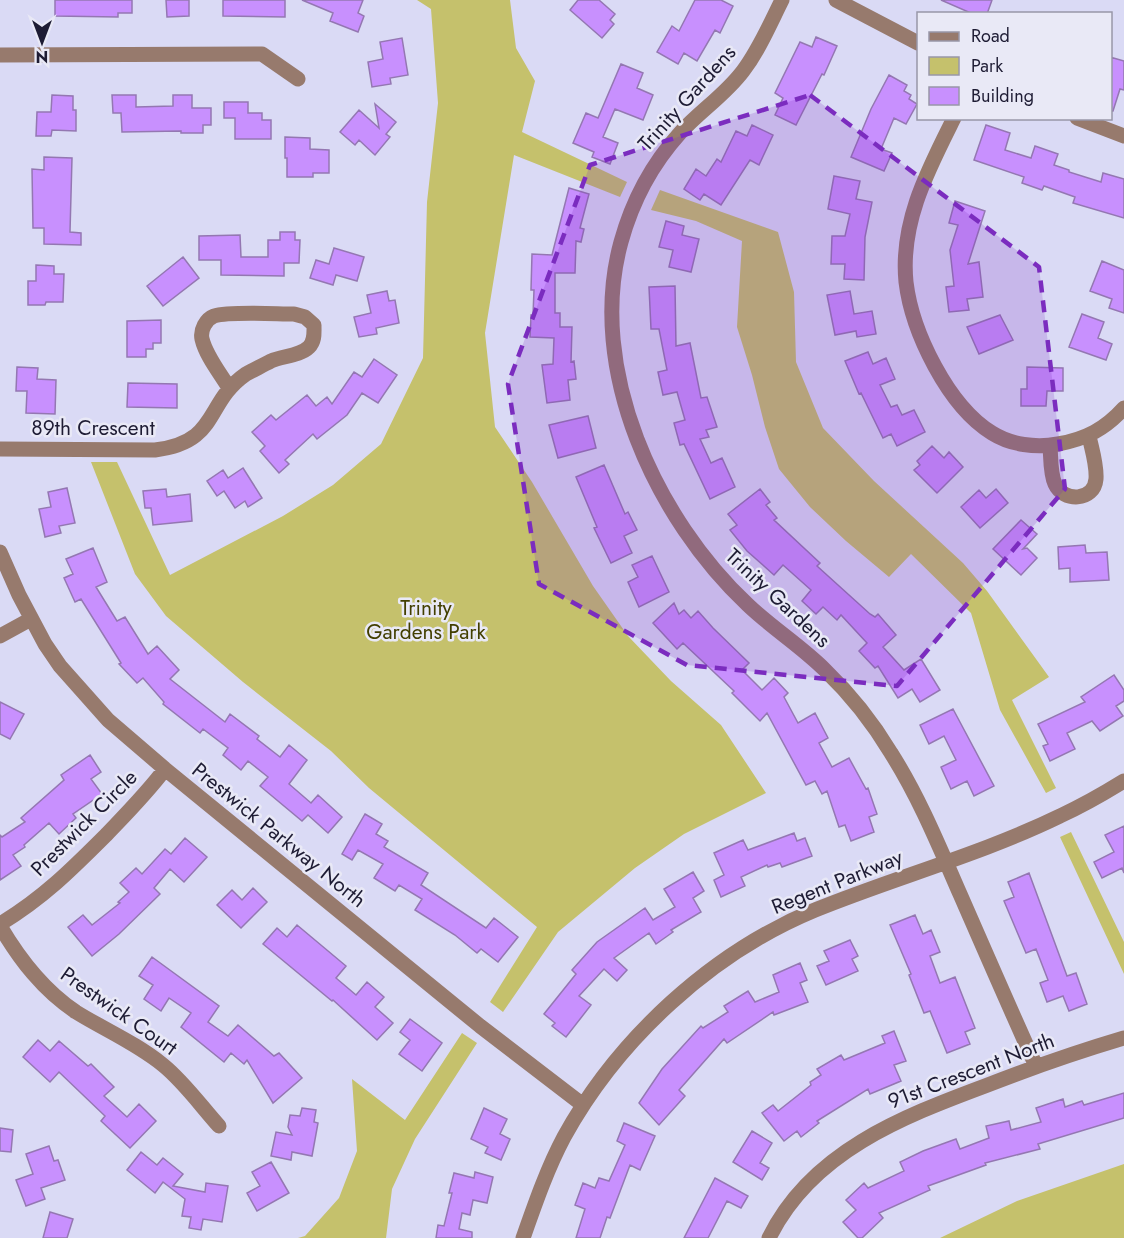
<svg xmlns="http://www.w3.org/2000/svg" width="1124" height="1238" viewBox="0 0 1124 1238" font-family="Jost,sans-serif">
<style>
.green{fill:#c5c16c}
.building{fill:#c890fe;stroke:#9477b2;stroke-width:1.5}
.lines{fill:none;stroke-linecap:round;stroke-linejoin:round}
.minor{stroke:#977a6d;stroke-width:15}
.marked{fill:#7b2cbf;fill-opacity:0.2;stroke:#7b2cbf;stroke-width:4.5;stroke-dasharray:12 8;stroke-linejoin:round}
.labels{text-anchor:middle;stroke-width:5;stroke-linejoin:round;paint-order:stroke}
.street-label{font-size:21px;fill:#1e1c34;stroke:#e9e9f6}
.park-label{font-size:21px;fill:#423f00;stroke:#e9e9f6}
</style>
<rect width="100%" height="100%" fill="#dadaf5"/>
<path class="green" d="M417,0H510L516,48L535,81L522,132L627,182L620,197L514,155L485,333L495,427L532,482L593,586L628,636L671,681L721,725L766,793L684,834L635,868L558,932L503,1012L490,1002L537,927L369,788L331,751L243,682L166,616L135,574L91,462H117L170,575L283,516L333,485L381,444L423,358L427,202L438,103L431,9Z
M660,190L778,232L794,292L796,362L823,428L874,481L963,563L987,591L1049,677L1012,700L1056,788L1046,793L1000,710L971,613L911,554L889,577L846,541L810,507L779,469L765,427L752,375L737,327L742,241L696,221L651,210Z
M1071,832L1124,942V974L1060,837Z
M462,1033L477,1043L415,1139L392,1189L386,1238H298L305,1236L339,1198L357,1151L352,1079L405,1120Z
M1124,1164V1238H940L1017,1201Z"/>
<path class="building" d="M55,0H132V13H118V17L55,16Z
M166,0H189V16L167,17Z
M223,0H285V17L223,16Z
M302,0H363L358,13L364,16L358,32L330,21L333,13Z
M578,0H599L615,14L610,20L614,24L602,38L570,10Z
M695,0H721L733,6L720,33L715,30L697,61L684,53L678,64L657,52L672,26L679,31Z
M941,0H992L987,14H973Z
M816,37L837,46L824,75L822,74L796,125L775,115L783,98L775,93L800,42L812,47Z
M402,38L408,75L390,78L391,84L372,87L368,62L383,59L380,42Z
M1110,57L1124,61V90L1120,89L1113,111H1110Z
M621,64L643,73L637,88L653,95L643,120L615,109L603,137L618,143L610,164L592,157L594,152L573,143L586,113L598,118Z
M889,75L907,85L904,91L911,95L909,99L917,104L906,124L894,118L881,149L892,153L884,171L851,157L871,109Z
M52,95L73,96V110H76V131L52,130L51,136H36L37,112H51Z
M112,95H136V107L173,106V95H192V108H211V125H203V133H181V131L122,132L121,113H113Z
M224,102H248V113H262V120H271V139H235V118H224Z
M375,104L396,122L386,134L390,137L375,155L359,140L355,145L340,132L359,110L379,128Z
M752,125L773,135L759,165L750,160L721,205L704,194L700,200L684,189L696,169L706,176L717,159L721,162L736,131L747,136Z
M986,125L1010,133L1005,150L1031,158L1035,146L1058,154L1054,165L1069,170V172L1101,182L1103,173L1124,179V218L1073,203L1075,197L1044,186L1042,190L1022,183L1024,177L974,160Z
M285,137L310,138V149L329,150V173H313V177H287V158H285Z
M44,157L72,158L70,232L81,233V245L44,244V228H33L32,169L44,170Z
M834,176L860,181L856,199L872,202L865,237L864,280L844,279L845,264H831L832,236H845L850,214L828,209Z
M569,188L589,194L580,228L584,229L581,242L576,241L575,273H555V313H560V327H572L571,362L574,361L576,379L568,380L570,400L547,403L542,365L553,364L554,338L530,337L531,315H533L534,290H531L532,254L552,255Z
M955,201L985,211L968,264L979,262L983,297L967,299L969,310L949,312L946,287L954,286L950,250L958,225L949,223Z
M666,221L684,226L682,235L699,239L691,272L669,267L673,250L659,247Z
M280,232H295V240H300L299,263H284V276L221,275V260H199V236L240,235L241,257H268V240H280Z
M334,248L364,257L357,281L336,275L333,285L310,278L316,260L329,264Z
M183,257L199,278L163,306L147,286Z
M1102,261L1124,270V313L1109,308L1112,299L1090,291Z
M36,265L54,266V274H64L63,302H46L45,305H28V281H36Z
M675,286L676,346L690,343L701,398L707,397L717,427L706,430L709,437L700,439L711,463L722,458L735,487L710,499L684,444L680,445L674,423L685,420L677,392L663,395L658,372L667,370L659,329H651L649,287Z
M387,291L389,301L395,300L399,323L376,328L377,334L359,337L354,317L371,313L367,295Z
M850,291L854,314L872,311L876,334L857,337L856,331L835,335L827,295Z
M1082,314L1104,322L1098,338L1112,344L1106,360L1069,347Z
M1000,315L1013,340L979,354L967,327Z
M161,320V343H153V349H146V357H127V321Z
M868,352L873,364L886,358L895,379L880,385L891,407L897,405L902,415L914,410L925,432L897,446L891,434L883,438L861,393L859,394L845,361Z
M374,359L397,375L378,403L362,393L347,415L317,439L313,434L285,460L289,464L279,473L260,451L265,446L252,432L271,415L276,420L307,395L316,406L327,397L332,404L354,372L362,377Z
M17,367L38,368L37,379L56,380L55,414L26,413L27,391H16Z
M1027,367L1063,368V391H1047L1046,406H1021V389H1027Z
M128,383L177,384V408L127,407Z
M588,416L596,448L558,458L549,425Z
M932,446L944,458L949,452L963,467L937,493L914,470L920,465L917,461Z
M604,465L625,514L628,512L637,530L624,536L632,553L611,563L594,528L597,527L576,477Z
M243,468L262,498L248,507L245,501L235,508L224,491L217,496L207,481L223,470L228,478Z
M67,488L75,523L59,526L61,533L45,537L39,509L51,507L48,492Z
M166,489L167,497L190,494L192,521L153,525L151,508H145L143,491Z
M760,489L770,502L766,505L777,518L774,520L820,563L817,566L870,614L875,617L878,614L896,635L883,647L904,670L921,659L940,690L920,702L912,689L898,698L878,666L875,668L859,651L867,643L841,615L837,620L823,607L816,614L802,601L811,590L783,565L774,575L747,551L730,530L737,525L728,514Z
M996,489L1008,503L980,528L961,507L979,490L986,498Z
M1021,520L1037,534L1023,549L1027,548L1037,558L1021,575L993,549Z
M1085,545L1086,553L1107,552L1109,580L1070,582V568L1059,569L1058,547Z
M93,548L107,582L96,587L117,621L125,617L148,654L157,646L179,670L170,679L225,722L230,714L259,736L257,739L280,757L289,745L307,760L289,784L311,803L318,795L342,817L328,833L308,815L302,821L260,786L268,777L248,761L241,770L223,755L228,748L203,729L200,733L163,704L164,702L143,678L137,683L119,664L121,663L81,599L75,602L64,578L73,574L66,559Z
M652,556L669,592L639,607L628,582L638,577L632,565Z
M674,603L679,614L684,610L691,618L698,611L713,628L749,663L742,670L762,690L774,678L788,693L784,697L798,723L815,713L828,738L819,743L832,767L849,758L866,789L868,788L877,814L869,817L874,832L851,841L845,825L839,827L827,791L822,794L815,781L806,785L767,713L760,721L732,693L734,691L683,643L677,649L653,623Z
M1114,675L1124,690V701L1116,706L1123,716L1100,731L1092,721L1067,733L1075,749L1050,761L1043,746L1048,744L1038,724L1085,702L1081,697Z
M0,702L24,714L10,739L0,734Z
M953,709L994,786L974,796L967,781L951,789L941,767L956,760L944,736L929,744L920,725Z
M90,755L101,772L91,779L102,794L73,814L76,818L59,834L49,823L24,845L25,847L13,855L21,866L0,880V835L2,837L25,822L21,818L64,780L61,775Z
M365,814L382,824L376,834L388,841L384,847L428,873L421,885L486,928L494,918L518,937L498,962L481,949L477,953L455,935L415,910L422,899L399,885L395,891L374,878L383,864L358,850L352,860L342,854Z
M1124,826V873L1122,868L1102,878L1094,862L1114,852L1105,835Z
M794,833L797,841L805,838L812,856L782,867L780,863L768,867L767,865L741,877L745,886L721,897L714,880L724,875L714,853L743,840L748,850Z
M185,838L207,857L184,882L170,869L154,888L160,894L119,934L92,956L68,927L83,915L92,925L120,903L118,902L129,892L120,883L136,868L142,874L165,849L171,854Z
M693,872L704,891L693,898L701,912L671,930L673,932L656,944L649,933L614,958L627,970L617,981L604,969L579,996L591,1005L566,1037L552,1026L555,1023L544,1014L576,974L572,970L597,942L645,908L653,920L675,907L664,889Z
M1029,873L1067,976L1076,973L1087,1004L1069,1011L1063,996L1047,1002L1040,983L1048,980L1036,949L1026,953L1004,901L1014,897L1008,882Z
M253,888L267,902L241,928L217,905L232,890L242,900Z
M915,915L923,934L931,930L940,952L930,956L940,983L955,977L975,1028L965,1032L970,1044L947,1053L930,1011L924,1013L909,975L911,974L890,925Z
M297,925L346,966L336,978L356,995L367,982L384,997L375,1007L393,1023L377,1040L333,1000L332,1001L263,944L277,928L287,937Z
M850,940L858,956L852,959L858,971L826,985L817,966L829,961L824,951Z
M152,957L219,1006L208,1022L228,1036L238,1025L274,1056L279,1053L302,1078L273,1103L247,1060L244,1064L231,1053L224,1062L181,1027L191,1013L169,998L161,1011L144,999L153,985L139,976Z
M800,963L807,980L800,983L808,1002L774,1015L773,1012L727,1043L724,1039L679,1090L685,1096L659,1125L639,1103L662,1069L701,1026L703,1028L728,1012L724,1006L748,991L755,1002L779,992L773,975Z
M410,1019L442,1043L422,1071L399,1054L410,1040L400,1032Z
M894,1031L906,1061L894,1065L901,1081L870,1094L868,1089L817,1121L819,1123L801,1137L797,1131L784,1141L762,1113L773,1105L778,1111L811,1085L810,1082L821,1075L817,1069L841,1055L844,1060L885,1043L882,1036Z
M38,1040L50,1051L59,1041L88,1066L91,1064L114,1087L104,1096L127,1117L139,1104L156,1121L130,1148L101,1121L105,1116L59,1072L50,1082L23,1057Z
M1124,1093V1118L1038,1144L1040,1149L985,1163L986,1165L928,1186L930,1190L879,1213L883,1218L862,1238H858L843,1222L856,1210L846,1200L864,1183L868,1188L904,1171L900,1162L923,1151L956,1139L960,1149L989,1138L986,1126L1009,1121L1011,1130L1041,1122L1036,1108L1063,1099L1065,1107L1082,1101L1084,1105Z
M302,1108L316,1110L314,1122L318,1123L312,1156L292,1152L291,1160L271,1156L276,1132L292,1135L288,1127L290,1115L300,1116Z
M484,1108L507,1119L500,1134L510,1139L501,1160L485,1153L488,1147L471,1139Z
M624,1123L655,1136L640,1170L630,1165L610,1218L607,1217L600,1238H576L585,1209L575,1205L583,1183L595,1188L599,1178L609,1181L625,1145L617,1141Z
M0,1128L13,1130L11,1152L0,1151Z
M752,1131L772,1143L760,1163L769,1168L762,1180L733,1162Z
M49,1146L54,1161L58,1160L65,1180L41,1188L45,1199L26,1206L16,1180L33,1174L26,1154Z
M141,1152L157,1165L163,1158L183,1174L173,1186L205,1192L206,1183L228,1186L222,1222L203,1219L201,1230L189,1228L191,1217L182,1216L185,1199L163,1182L155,1193L127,1170Z
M271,1162L289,1193L257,1211L247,1193L260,1186L252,1172Z
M475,1172L493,1177L487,1203L473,1200L470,1215L462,1213L459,1229L472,1232V1238H436L438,1225L444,1226L452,1193H449L454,1173L474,1178Z
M715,1178L748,1196L741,1208L727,1201L708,1238H684Z
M50,1212L73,1219L67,1238H43Z"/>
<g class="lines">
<path class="minor" d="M782,0C770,24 759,50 743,71C725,95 700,111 680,133C652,164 632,202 621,242C586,369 656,519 748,605C772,628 801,646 825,670C850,694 873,723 891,753C919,797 939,846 960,894C985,951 1010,1009 1036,1066
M836,0L918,43
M0,55L262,54L298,79
M954,118C928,170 900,222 906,282C912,332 948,406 992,433C1011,445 1036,448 1058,444C1086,439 1105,429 1124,408
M1077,118L1124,136
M1050,446C1051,457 1050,473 1055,484C1063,502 1094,502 1096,479C1097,465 1092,450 1089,436
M0,449L155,450C220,442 204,403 246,374C254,370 263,365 271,361C282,356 300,356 309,347C315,341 314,333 314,325L305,317L294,314C276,314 229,311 214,316C206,319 200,330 202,339C206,356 220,373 229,388
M0,552L19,595L45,644L60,666L108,720L165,769L480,1026L583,1105
M0,636L31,619
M0,924C43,898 71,870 106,835C127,813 147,793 165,769
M0,926C20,960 43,990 76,1012C105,1030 136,1043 163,1065C184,1082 201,1106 219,1126
M523,1238C535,1204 547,1169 564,1137C618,1039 711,953 815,910C896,877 982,854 1060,816C1082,806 1103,794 1124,781
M769,1238C811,1152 902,1117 985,1086C1031,1068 1077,1052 1124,1038"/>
</g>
<path class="marked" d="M810,95L1039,267L1065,489L897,686L687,665L539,584L508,384L590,165Z"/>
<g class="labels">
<g class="street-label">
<text transform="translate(687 98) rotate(-48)" y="7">Trinity Gardens</text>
<text x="93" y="435">89th Crescent</text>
<text transform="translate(778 598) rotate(43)" y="7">Trinity Gardens</text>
<text transform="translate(84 823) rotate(-45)" y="7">Prestwick Circle</text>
<text transform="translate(279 835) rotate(39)" y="7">Prestwick Parkway North</text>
<text transform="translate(837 882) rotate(-22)" y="7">Regent Parkway</text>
<text transform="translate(119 1011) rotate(35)" y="7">Prestwick Court</text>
<text transform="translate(971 1071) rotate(-21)" y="7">91st Crescent North</text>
</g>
<g class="park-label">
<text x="426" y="615">Trinity<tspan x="426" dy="24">Gardens Park</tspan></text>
</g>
</g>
<rect x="917" y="12" width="195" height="108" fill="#e9e9f6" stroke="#9897a8" stroke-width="1.5"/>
<rect x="929" y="32" width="30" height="9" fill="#977a6d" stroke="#9897a8" stroke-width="1.5"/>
<text x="971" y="42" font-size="18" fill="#1e1c34">Road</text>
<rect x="929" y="57" width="30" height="18" fill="#c5c16c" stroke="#9897a8" stroke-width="1.5"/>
<text x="971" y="72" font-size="18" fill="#1e1c34">Park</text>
<rect x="929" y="87" width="30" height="18" fill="#c890fe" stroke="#9897a8" stroke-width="1.5"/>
<text x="971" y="102" font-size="18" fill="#1e1c34">Building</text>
<g transform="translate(42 42) rotate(180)" stroke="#e9e9f6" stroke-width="4.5" paint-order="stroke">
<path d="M0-4.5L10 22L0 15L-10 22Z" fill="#1e1c34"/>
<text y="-9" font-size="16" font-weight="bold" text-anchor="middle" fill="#1e1c34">N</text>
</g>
</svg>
